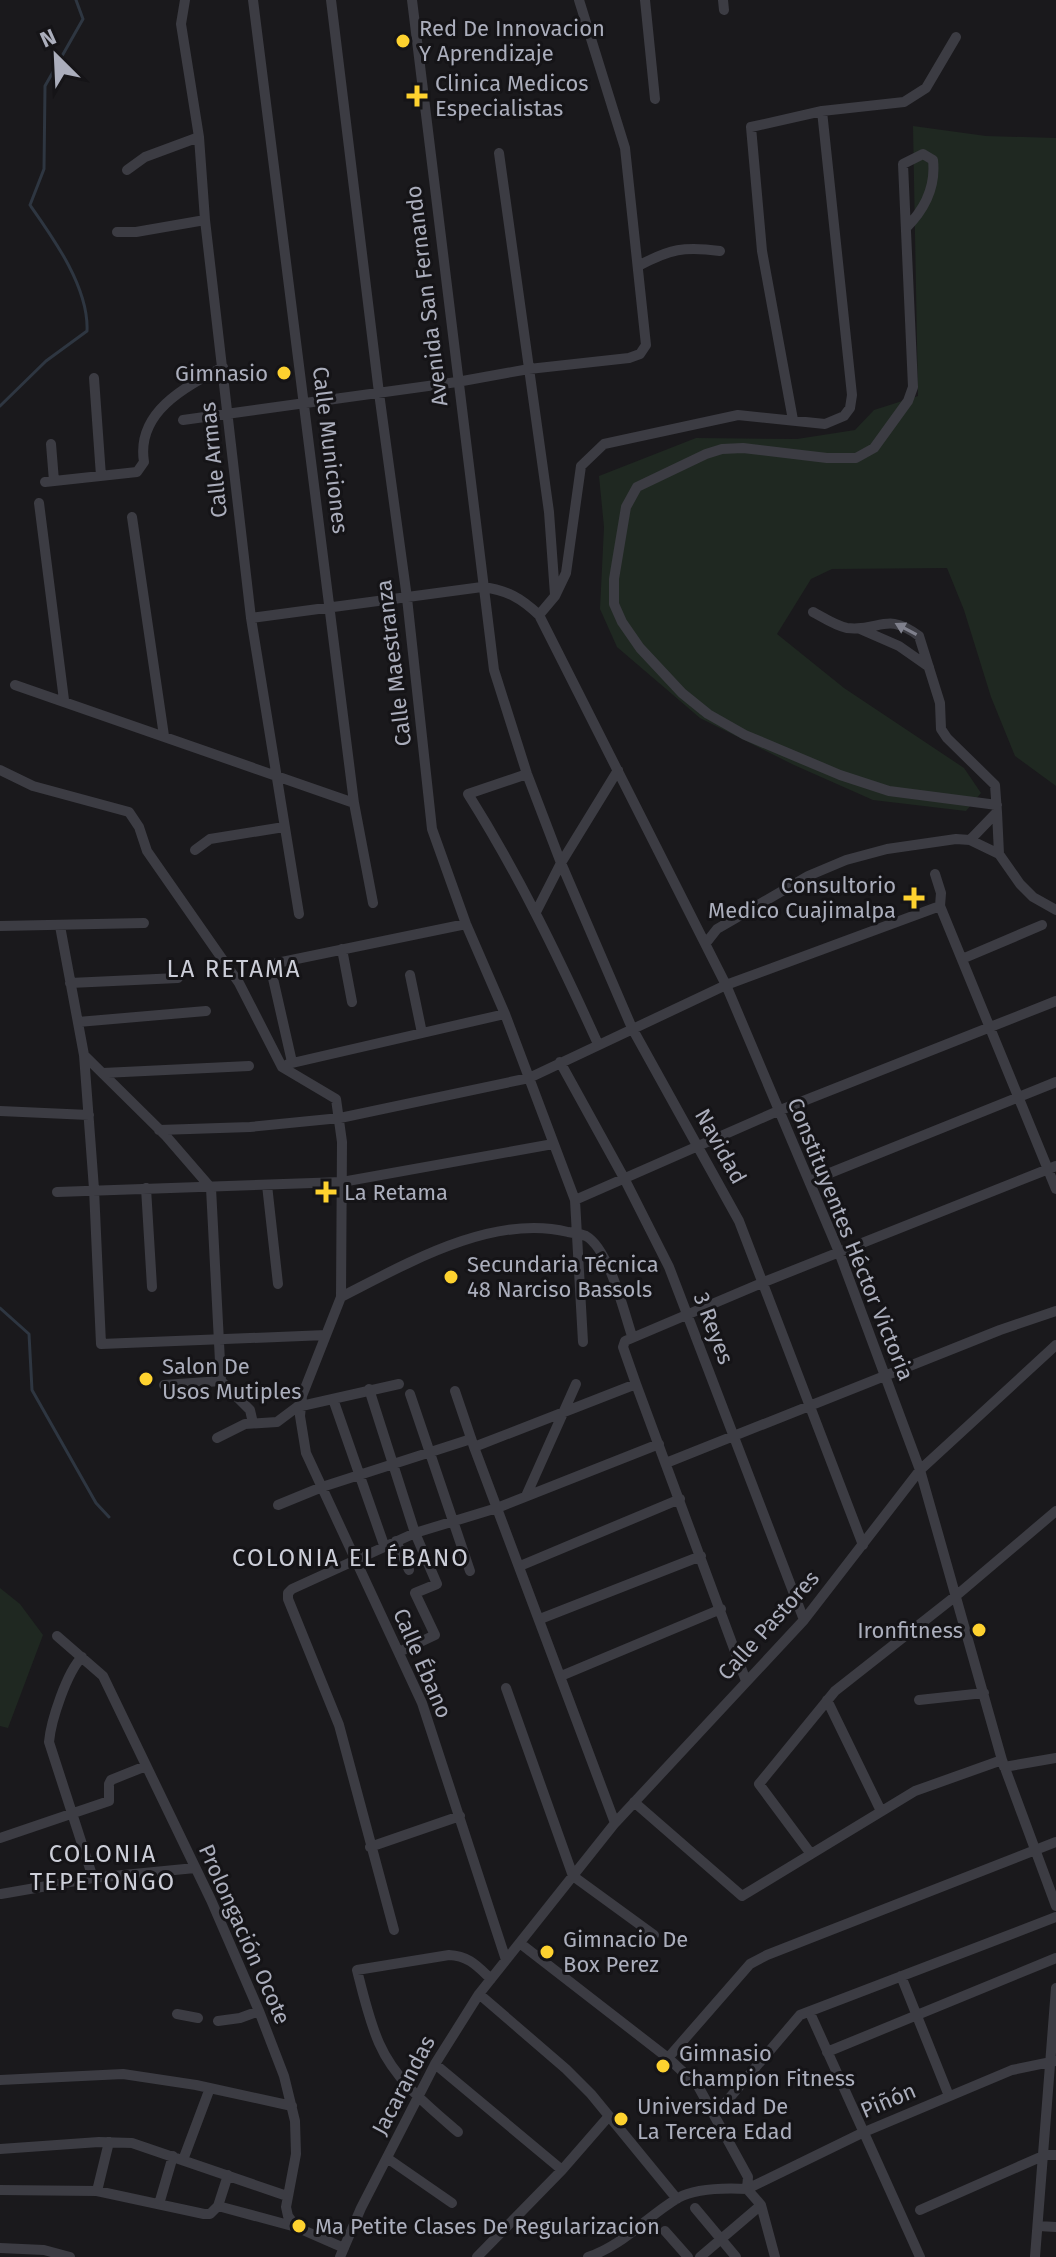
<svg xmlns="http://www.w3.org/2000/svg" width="1056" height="2257" viewBox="0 0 1056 2257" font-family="'Fira Sans',sans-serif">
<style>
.green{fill:#1f2821}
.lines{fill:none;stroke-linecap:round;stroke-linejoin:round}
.stream{stroke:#2e3641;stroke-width:3}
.minor{stroke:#3c3c43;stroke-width:10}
.oneway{fill:#7f808c}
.poi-dot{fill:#fed22f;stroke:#151417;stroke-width:3}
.labels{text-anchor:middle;stroke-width:6;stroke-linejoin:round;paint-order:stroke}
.poi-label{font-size:22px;fill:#abaebc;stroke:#151417;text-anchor:start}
.street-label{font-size:22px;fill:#abaebc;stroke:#151417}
.neighbourhood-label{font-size:24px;letter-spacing:2px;fill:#ccced8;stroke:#151417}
</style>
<rect width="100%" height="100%" fill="#1a191c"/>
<path class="green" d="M913,126L986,136L1056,138V786L1015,756L991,697L964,610L947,568L832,569L811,579L777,634L844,688L964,768L981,793L966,811L873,800L794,765L700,718L617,647L600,609L604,527L599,476L696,438L797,439L855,430L874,410L918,396Z
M0,1588L20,1604L43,1635L8,1728L0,1726Z"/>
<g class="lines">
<path class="stream" d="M0,406L46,361L87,331C89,288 54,239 30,205L44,169L45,86L83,19L76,0
M0,1308L29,1334L32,1390L96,1503L109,1517"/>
<path class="minor" d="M185,0L181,24L199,137L205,220L251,618L299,914
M253,0L354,803L373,903
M331,0L379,393L407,598L432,829L466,924L505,1014L575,1200L583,1342
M412,0L494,670L527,774L561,863L632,1028L739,1221L863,1545
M645,0L655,99
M723,0L724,10
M499,153L549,512L555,595
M127,170L145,157L199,137
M906,228C925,209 936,187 933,160L923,154L903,164L913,387L908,401L874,448L856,458H827L743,448L722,449L706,454L637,487L626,507L614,579V604L622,622L640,648L682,693L708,714L745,735L840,775L889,791L997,805
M117,232H136L205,220
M638,266C670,249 684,246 720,251
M94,378L101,476
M183,420L457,382L529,369L629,358L640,354L646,345L625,148L579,0
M793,420L762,251L751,127L822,111L904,102L926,88L956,37
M51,444L54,481
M45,482L137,472L144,462C136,412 185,387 223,367
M39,503L64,700
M132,517L164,736
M813,612C824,618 836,626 847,628C880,632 886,611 919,636L940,703L941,729L947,738L995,785L997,812L970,840
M539,615L555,596L566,573L581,466L604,444L738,415L825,424L844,416L850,408L852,395L822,111
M251,618L482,587C507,590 521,598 539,615L726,985L839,1252L920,1470L1002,1760L1056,1906
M860,629L899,646L929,667
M15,685L354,803
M0,770L33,786L129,812L139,827L147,851L239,983L282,1067L336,1099L342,1142L341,1297L302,1396L300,1416L306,1453L422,1703L506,1960
M527,774L468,794C519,875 559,958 598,1044
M997,812L999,854
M195,850L210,839L284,827
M935,874L941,893L940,906L1056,1189
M536,912L561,863L618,770
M0,926L144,923
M60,926L84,1055L94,1189L101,1344L326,1335
M706,943L717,929L808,876L846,860L887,849L956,839L970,840L999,854L1020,884L1033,897L1056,910
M342,949L352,1002
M962,959L1042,925
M410,975L422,1033
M70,983L178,978
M78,1022L206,1011
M84,1055L166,1136L211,1188L221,1381
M292,1062L272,974V967L277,963L466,924
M560,1062L624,1178L669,1267L804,1620
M288,1064L505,1014
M103,1073L249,1066
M0,1111L89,1115
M159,1130L250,1127L340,1118L529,1078L726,985L940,906
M810,1181L1056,1082
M267,1185L278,1284
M146,1188L152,1287
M57,1192L342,1182L553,1144
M575,1200L778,1111L1056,1001
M341,1297C406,1264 493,1213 568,1232C573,1233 581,1234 586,1236C609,1249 624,1312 632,1336
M221,1381L250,1410L253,1423
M164,1385L221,1381
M369,1389L415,1533L437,1584L415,1593L435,1635L399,1652
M455,1391L474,1447L615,1823
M410,1394L470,1571
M333,1399L384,1545
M217,1438L245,1424L277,1422L297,1407L399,1384
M474,1447L636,1384
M666,1463L1000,1330L1056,1311
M526,1496L576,1384
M278,1505L322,1487L471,1439
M396,1541L409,1570
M520,1566L680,1499
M540,1619L701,1556
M57,1636L103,1676L211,1900L259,2011L284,2076L295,2121L296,2154L286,2207L288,2216L296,2227
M82,1657C67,1672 51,1720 49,1742L93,1878
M561,1676L721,1609
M746,1681L636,1384L623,1347L625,1341L764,1282L1056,1166
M506,1688L573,1876L654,1935
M827,1700L881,1811
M919,1700L984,1693
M1004,1767L1056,1758
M634,1802L742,1896L915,1791L1002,1760
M0,1838L109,1801V1784L111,1780L146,1766
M370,1847L460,1816
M811,1854L759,1784L835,1691L957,1595L1056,1511
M1,1894L93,1878L195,1868
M394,1930L339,1725L288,1599V1593L292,1589L415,1533L497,1508L659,1444
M521,1944L668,2058L698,2086L748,2177L747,2189
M901,1976L949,2096
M479,1994L566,2069L591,2094L677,2199
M810,2013L920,2257
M177,2014L198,2018
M218,2021L240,2018L259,2011
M827,2052L1056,1958
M668,2058L750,1964L767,1955L1056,1842
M435,2064L562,2170
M0,2080L123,2074L196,2085L292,2106
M715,2115L800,2015L1056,1917
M458,2132C428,2106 395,2080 379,2043C369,2020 363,1994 357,1970L449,1955C469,1956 477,1966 491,1979
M0,2149L99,2142L132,2143L287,2196
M387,2158L452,2203
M183,2160L210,2088
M747,2189L862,2133L1012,2070L1056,2061
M0,2190L97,2191L204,2214H210L218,2206
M97,2191L109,2142
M159,2204L173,2156
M218,2206L296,2227L344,2248
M218,2206L228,2175
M695,2208L736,2257
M920,2210L1045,2155H1056
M1038,2226L1056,2227
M665,2231L688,2257
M0,2248L44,2250L70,2257
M340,2257L361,2208L435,2064L479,1994L615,1823L804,1620L920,1470L1056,1345
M477,2257L562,2170L609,2116
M588,2257C624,2245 646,2217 678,2198C696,2188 727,2188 747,2189L761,2205L775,2257
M700,2257L761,2205
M1035,2257L1056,1988"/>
</g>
<defs><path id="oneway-solid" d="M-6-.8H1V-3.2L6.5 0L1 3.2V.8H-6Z" transform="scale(2)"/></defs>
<use class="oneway" href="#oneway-solid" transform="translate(906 629) rotate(-152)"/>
<g class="poi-dot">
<circle cx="403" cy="41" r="8"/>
<path d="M413 84h8v8h8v8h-8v8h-8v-8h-8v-8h8z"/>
<circle cx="284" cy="373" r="8"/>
<path d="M910 886h8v8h8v8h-8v8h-8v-8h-8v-8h8z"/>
<path d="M322 1180h8v8h8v8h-8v8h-8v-8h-8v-8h8z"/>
<circle cx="451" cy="1277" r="8"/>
<circle cx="146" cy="1379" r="8"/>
<circle cx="979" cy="1630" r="8"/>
<circle cx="547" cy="1952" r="8"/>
<circle cx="663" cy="2066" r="8"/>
<circle cx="621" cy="2119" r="8"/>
<circle cx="299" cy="2226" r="8"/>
</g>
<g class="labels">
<g class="poi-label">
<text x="419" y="36">Red De Innovacion<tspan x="419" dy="25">Y Aprendizaje</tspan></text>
<text x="435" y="91">Clinica Medicos<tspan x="435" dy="25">Especialistas</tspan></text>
<text x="268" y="381" text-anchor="end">Gimnasio</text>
<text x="896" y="893" text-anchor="end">Consultorio<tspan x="896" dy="25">Medico Cuajimalpa</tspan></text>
<text x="344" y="1200">La Retama</text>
<text x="467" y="1272">Secundaria Técnica<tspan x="467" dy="25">48 Narciso Bassols</tspan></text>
<text x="162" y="1374">Salon De<tspan x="162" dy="25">Usos Mutiples</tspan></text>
<text x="963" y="1638" text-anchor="end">Ironfitness</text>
<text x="563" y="1947">Gimnacio De<tspan x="563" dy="25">Box Perez</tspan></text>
<text x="679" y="2061">Gimnasio<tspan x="679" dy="25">Champion Fitness</tspan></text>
<text x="637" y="2114">Universidad De<tspan x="637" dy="25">La Tercera Edad</tspan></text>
<text x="315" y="2234">Ma Petite Clases De Regularizacion</text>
</g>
<g class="street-label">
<text transform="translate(426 296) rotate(-97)" y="8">Avenida San Fernando</text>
<text transform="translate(331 450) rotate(83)" y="8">Calle Municiones</text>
<text transform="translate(213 460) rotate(-96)" y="8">Calle Armas</text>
<text transform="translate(393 663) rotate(-97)" y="8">Calle Maestranza</text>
<text transform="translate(721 1146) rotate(61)" y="8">Navidad</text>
<text transform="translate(851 1239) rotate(68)" y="8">Constituyentes Héctor Victoria</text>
<text transform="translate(714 1328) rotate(69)" y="8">3 Reyes</text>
<text transform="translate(768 1625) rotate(-48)" y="8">Calle Pastores</text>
<text transform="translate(423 1663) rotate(67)" y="8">Calle Ébano</text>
<text transform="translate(245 1934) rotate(66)" y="8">Prolongación Ocote</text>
<text transform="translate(403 2085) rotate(-62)" y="8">Jacarandas</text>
<text transform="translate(888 2100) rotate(-23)" y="8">Piñón</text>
</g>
<g class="neighbourhood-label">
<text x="234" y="977">LA RETAMA</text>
<text x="351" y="1566">COLONIA EL ÉBANO</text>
<text x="103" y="1862">COLONIA<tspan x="103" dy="28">TEPETONGO</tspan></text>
</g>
</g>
<g transform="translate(56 56) rotate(336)" stroke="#151417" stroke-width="6" paint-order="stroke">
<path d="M0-6L14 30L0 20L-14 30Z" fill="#abaebc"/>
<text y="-12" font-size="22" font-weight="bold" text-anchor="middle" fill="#abaebc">N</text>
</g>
</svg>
